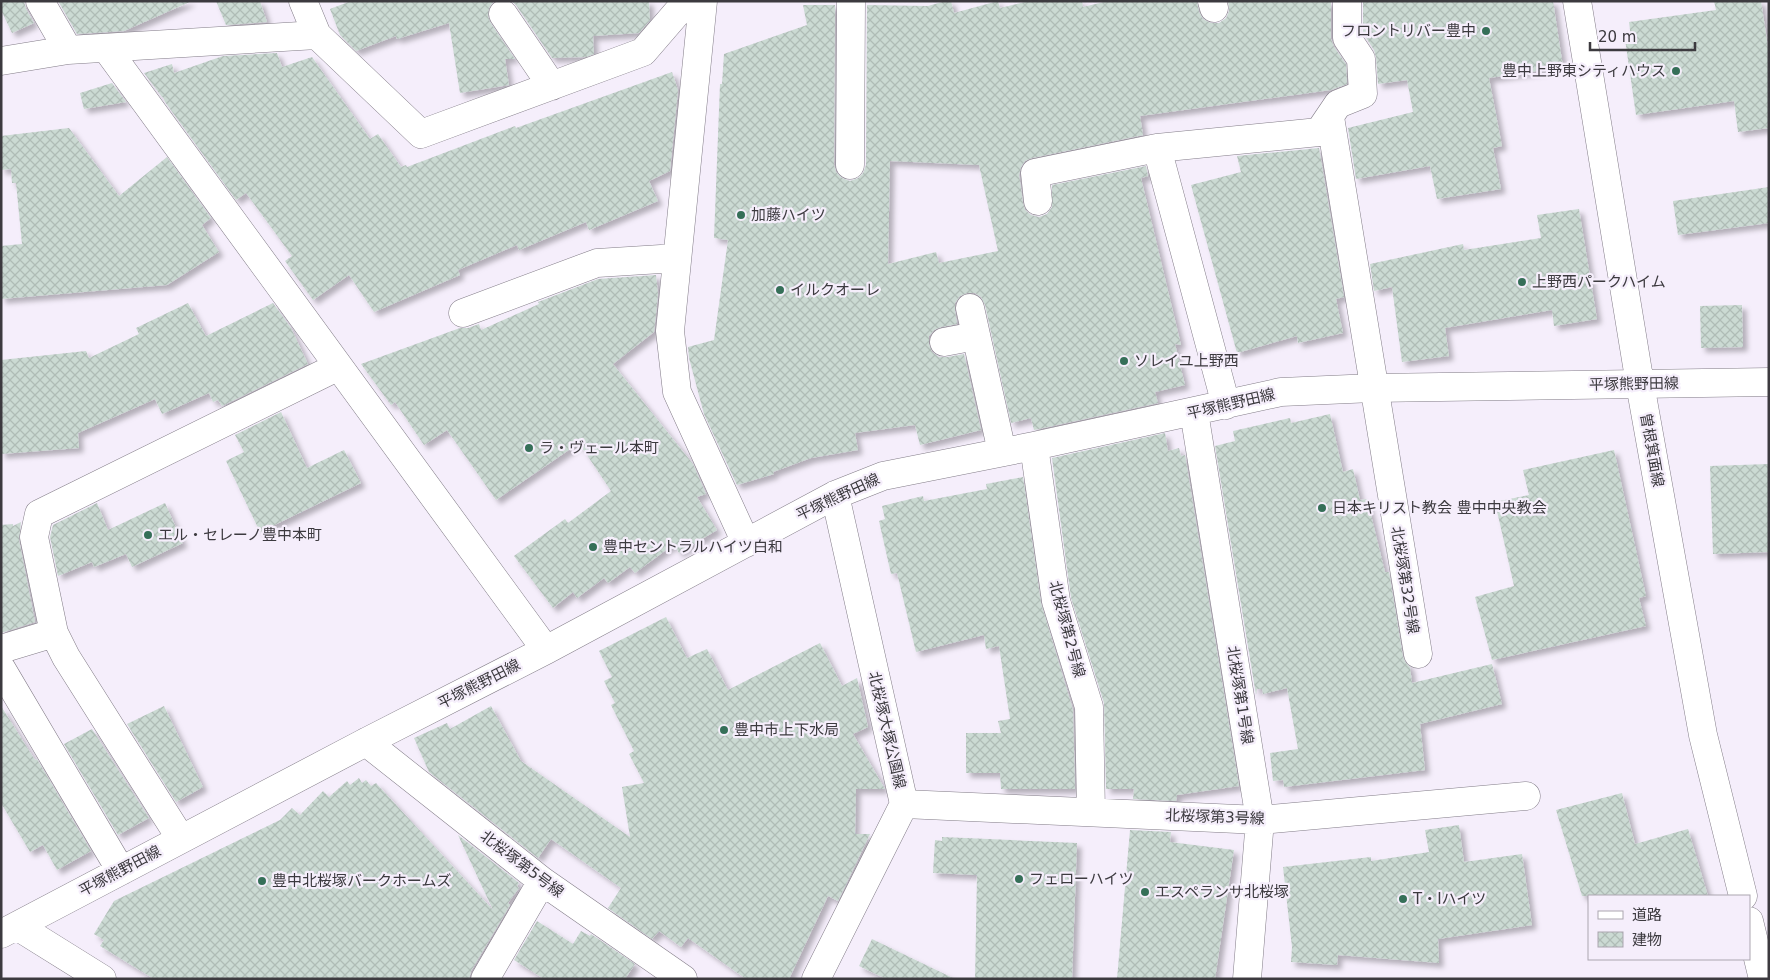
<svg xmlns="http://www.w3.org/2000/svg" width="1770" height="980" viewBox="0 0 1770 980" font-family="'DejaVu Sans','Noto Sans JP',sans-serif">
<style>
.building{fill:url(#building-cross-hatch);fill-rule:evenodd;filter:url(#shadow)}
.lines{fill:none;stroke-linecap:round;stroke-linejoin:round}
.minor-casing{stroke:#827c87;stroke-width:29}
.minor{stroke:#fff;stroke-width:28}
.poi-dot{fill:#356f58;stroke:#f5eefb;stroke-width:2}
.labels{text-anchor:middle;stroke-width:4.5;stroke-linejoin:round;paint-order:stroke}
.poi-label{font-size:15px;fill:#3c3a3f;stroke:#f5eefb;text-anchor:start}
.street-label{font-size:15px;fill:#3c3a3f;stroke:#f5eefb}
</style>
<defs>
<pattern id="building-cross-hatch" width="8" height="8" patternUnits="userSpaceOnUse" patternTransform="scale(1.25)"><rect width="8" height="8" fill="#cbdad3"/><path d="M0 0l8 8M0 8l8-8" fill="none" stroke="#afbcb6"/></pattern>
<filter id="shadow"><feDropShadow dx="4.5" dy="4.5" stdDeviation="2.5" flood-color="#0004"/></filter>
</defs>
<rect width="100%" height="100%" fill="#f5eefb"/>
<path class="building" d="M1,1H24L26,9L34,23L12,33L1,10Z
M58,1H192L124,31L77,34Z
M216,1H260L267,22L226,25Z
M351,1H494L489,8L488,16L490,22L515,59H505L509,85L460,93L449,23L397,39L396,36L356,51L340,35L330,9Z
M511,1H649L650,20L639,33L593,36L594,54L586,57L552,58L516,5Z
M946,1H951L954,13L998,1L1000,8L1029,1H1082L1083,7L1108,1H1197L1199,12L1203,19L1211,23H1219L1226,18L1229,11L1228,1H1331V39L1334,47L1346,64L1347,84L1331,90L1140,116L1143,135L1032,158L1025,161L1021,167L1019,175L1023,203L1025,210L1031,215L1039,217L1047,214L1052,207V185L1146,166L1148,176L1141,178L1181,345L1175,344L1185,385L1155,392L1158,403L1034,430L1031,418L1011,423L985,305L981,297L975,293H967L960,296L955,303V311L957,324L941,327L934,330L929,336V344L932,352L939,357H947L964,354L981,430L920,445L915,425L855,433L858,450L811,458L773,472L774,474L737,485L704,414L689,358L688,347L714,340L728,240L714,238L720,84H722L724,54L807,25L803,5H835L834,165L836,172L842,178L850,181L858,178L863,173L866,165L867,5L928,6ZM890,161L979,165L998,251L939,263L936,252L888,264Z
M1363,1H1553L1563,67L1489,78L1502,146L1493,148L1501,189L1437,199L1430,166L1356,179L1348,128L1413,112L1407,80L1378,84L1376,58L1374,50L1363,33Z
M1714,1H1761L1769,54V128L1738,132L1734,101L1636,115L1625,39L1631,38L1629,22L1716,10Z
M277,53L282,67L312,57L370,139L378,134L401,167L406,165L407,167L515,126L516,128L672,72L678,90L670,171L649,181L658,201L589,230L586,222L519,250L517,245L458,270L460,275L374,312L349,275L313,300L285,261L292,256L246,193L236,200L165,102L163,97H162L144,73L172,64L174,73L223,56Z
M112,83L126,102L84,109L80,93Z
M69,128L119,196L167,157L211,218L202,225L219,252L167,285L1,299V246L22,244L16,183H12L11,169L1,170V136Z
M1319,148L1344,297L1336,299L1343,333L1298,343L1297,336L1237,353L1191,185L1241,172L1237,156Z
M1769,187V223L1678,235L1673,201Z
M1579,209L1597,319L1554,326L1552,310L1445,328L1449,356L1402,362L1392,287L1374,291L1370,264L1463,244L1464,250L1541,238L1537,215Z
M656,275L658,294L654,332L613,364L693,464L706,494L697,497L717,530L679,553L674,544L635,573L630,567L608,583L604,578L577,598L573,592L553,608L514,556L565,519L568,523L611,491L579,443L496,500L447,430L424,445L395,402L391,405L361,364L460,328H468L479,324L481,330L539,304L538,302L598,279Z
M188,303L206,336L273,303L291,328L308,364L222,406L218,400L213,402L209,393L162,414L155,399L78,433L79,448L1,454V360L86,351L89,358L139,334L136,328Z
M1742,305L1743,347L1701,348L1700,306Z
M281,412L307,468L344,450L361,483L260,532L226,461L244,452L235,435Z
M1330,414L1343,472L1353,469L1360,500L1367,499L1385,572H1389L1403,657L1406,663L1410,667L1412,683L1492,664L1502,704L1420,724L1425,770L1284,787L1283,780L1273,781L1270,753L1298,749L1287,688L1263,694L1262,689H1257L1256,695L1215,446L1235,441L1233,431L1290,418L1291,423Z
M1165,433L1168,451L1179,448L1181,456L1185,455L1239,786L1177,795L1176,801L1133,799L1134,789H1106L1104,703L1071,598L1052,458Z
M1614,450L1646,596L1639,598L1646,626L1492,660L1475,597L1514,586L1495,502L1529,495L1523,470Z
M1769,464V552L1713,554L1710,466Z
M1023,477L1041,603L1073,710L1075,789H1001L1000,773H966V733H1001L998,721L1010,719L999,646L986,649L984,635L916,652L897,573L891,574L879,521L885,519L882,506L923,496L924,501L987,489L986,484Z
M97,503L108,530L165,503L183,543L132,567L126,554L94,567L92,562L58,576L50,537L53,525Z
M21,522L19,540L35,622L1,633V525L13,524V526Z
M666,617L687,658L707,649L728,690L820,643L842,686L857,678L868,727L853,734L885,789H856L855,834H870L838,901L828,896L789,979H746L688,938L681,947L659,931L652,939L608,908L621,888L551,839L538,858L429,772L414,738L447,723L450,729L491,706L521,761L630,837L622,787L644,783L629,754L634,751L611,705L615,703L604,681L612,677L599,651Z
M1,706L35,760L37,759L91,851L57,870L43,845L30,852L1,803Z
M164,706L203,787L176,802L127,724Z
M92,729L149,818L118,835L64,744Z
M359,778L362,783L366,780L371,786L376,783L493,910L458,835L519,883L517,886L519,888L508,903L510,905L471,971L469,979H154L100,946L104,940L94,934L114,901L280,820L292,808L300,815L323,791L329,797L347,781L350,785Z
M1622,793L1635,844L1688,829L1708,896H1582L1556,810Z
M1459,825L1464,862L1522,854L1532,925L1438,939L1439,963L1338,955L1337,965L1291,962L1292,947L1283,867L1371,857V861L1429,852L1425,830Z
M1130,830L1171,832L1170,842L1234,850L1215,979H1117Z
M942,837L1077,843L1072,979H975L977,875L933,873L935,840L942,841Z
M537,921L573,944L581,931L590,936L591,934L635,964L625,979H544L514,960Z
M872,939L955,979H886L859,966Z"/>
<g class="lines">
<defs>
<path id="minor" d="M40,1L68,50
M303,1L317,35L421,134L643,52L687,1
M703,1L670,331L677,392L746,543
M1212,1L1214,8
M1577,1L1640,384L1703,735L1743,896
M503,14L552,86
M106,48L546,650
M1,61L68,50L317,35
M1330,117L1418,654
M1157,148L1226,405
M850,165L851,1
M1038,201L1035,173L1157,148L1319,132L1338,104L1363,94L1361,59L1347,38V1
M970,308L1002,452
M463,313L597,263L677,258
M944,342L976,336
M1194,412L1260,820L1247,979
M1034,446L1056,601L1089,707L1091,812
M1,649L54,633
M1,668L121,871
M366,742L542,881L683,979
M904,804L1260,820L1526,796
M181,839L66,657L54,633L34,537L39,514L337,367
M1749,921L1763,979
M17,926L102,979
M1,934L366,742L546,650L835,495L883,476L1034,446L1281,392L1373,388L1769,382
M485,979L542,881
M816,979L904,804L835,495"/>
</defs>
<use href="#minor" class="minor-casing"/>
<use href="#minor" class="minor"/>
</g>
<g class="poi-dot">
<circle cx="1486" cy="31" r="5"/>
<circle cx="1676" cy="71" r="5"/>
<circle cx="741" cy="215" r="5"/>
<circle cx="1522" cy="282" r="5"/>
<circle cx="780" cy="290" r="5"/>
<circle cx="1124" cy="361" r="5"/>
<circle cx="529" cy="448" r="5"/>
<circle cx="1322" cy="508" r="5"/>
<circle cx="148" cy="535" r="5"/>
<circle cx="593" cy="547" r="5"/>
<circle cx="724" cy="730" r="5"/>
<circle cx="1019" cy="879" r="5"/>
<circle cx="262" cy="881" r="5"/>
<circle cx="1145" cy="892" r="5"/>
<circle cx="1403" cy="899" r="5"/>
</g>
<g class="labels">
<g class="poi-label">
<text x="1476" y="36" text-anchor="end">フロントリバー豊中</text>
<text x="1666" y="76" text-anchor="end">豊中上野東シティハウス</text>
<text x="751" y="220">加藤ハイツ</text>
<text x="1532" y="287">上野西パークハイム</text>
<text x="790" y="295">イルクオーレ</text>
<text x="1134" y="366">ソレイユ上野西</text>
<text x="539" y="453">ラ・ヴェール本町</text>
<text x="1332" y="513">日本キリスト教会 豊中中央教会</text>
<text x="158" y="540">エル・セレーノ豊中本町</text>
<text x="603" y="552">豊中セントラルハイツ白和</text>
<text x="734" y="735">豊中市上下水局</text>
<text x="1029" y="884">フェローハイツ</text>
<text x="272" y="886">豊中北桜塚バークホームズ</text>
<text x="1155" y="897">エスペランサ北桜塚</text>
<text x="1413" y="904">T・Iハイツ</text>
</g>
<g class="street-label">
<text transform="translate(1634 384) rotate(-1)" y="5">平塚熊野田線</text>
<text transform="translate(1231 404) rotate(-13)" y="5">平塚熊野田線</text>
<text transform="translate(1652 450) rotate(80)" y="5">曽根箕面線</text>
<text transform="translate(838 497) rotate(-25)" y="5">平塚熊野田線</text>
<text transform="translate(1405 580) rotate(81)" y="5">北桜塚第32号線</text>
<text transform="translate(1067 629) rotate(75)" y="5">北桜塚第2号線</text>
<text transform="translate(479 684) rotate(-27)" y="5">平塚熊野田線</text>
<text transform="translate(1240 695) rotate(81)" y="5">北桜塚第1号線</text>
<text transform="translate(887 730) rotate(77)" y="5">北桜塚大塚公園線</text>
<text transform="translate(1215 817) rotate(2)" y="5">北桜塚第3号線</text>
<text transform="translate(522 864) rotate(37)" y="5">北桜塚第5号線</text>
<text transform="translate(120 871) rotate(-28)" y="5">平塚熊野田線</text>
</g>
</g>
<rect width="1770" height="980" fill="none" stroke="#3c3a3f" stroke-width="5"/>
<rect x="1588" y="895" width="162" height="65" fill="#f5eefb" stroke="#aba6b0"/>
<rect x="1598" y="911" width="25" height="8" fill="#ffffff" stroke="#aba6b0"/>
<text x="1632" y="920" font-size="15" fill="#3c3a3f">道路</text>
<rect x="1598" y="932" width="25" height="15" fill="url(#building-cross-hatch)" stroke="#aba6b0"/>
<text x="1632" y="945" font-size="15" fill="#3c3a3f">建物</text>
<path d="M1590 42v8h105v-8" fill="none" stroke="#3c3a3f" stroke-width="2.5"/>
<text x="1598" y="42" font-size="15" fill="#3c3a3f" stroke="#f5eefb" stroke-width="4" paint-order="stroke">20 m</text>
</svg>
